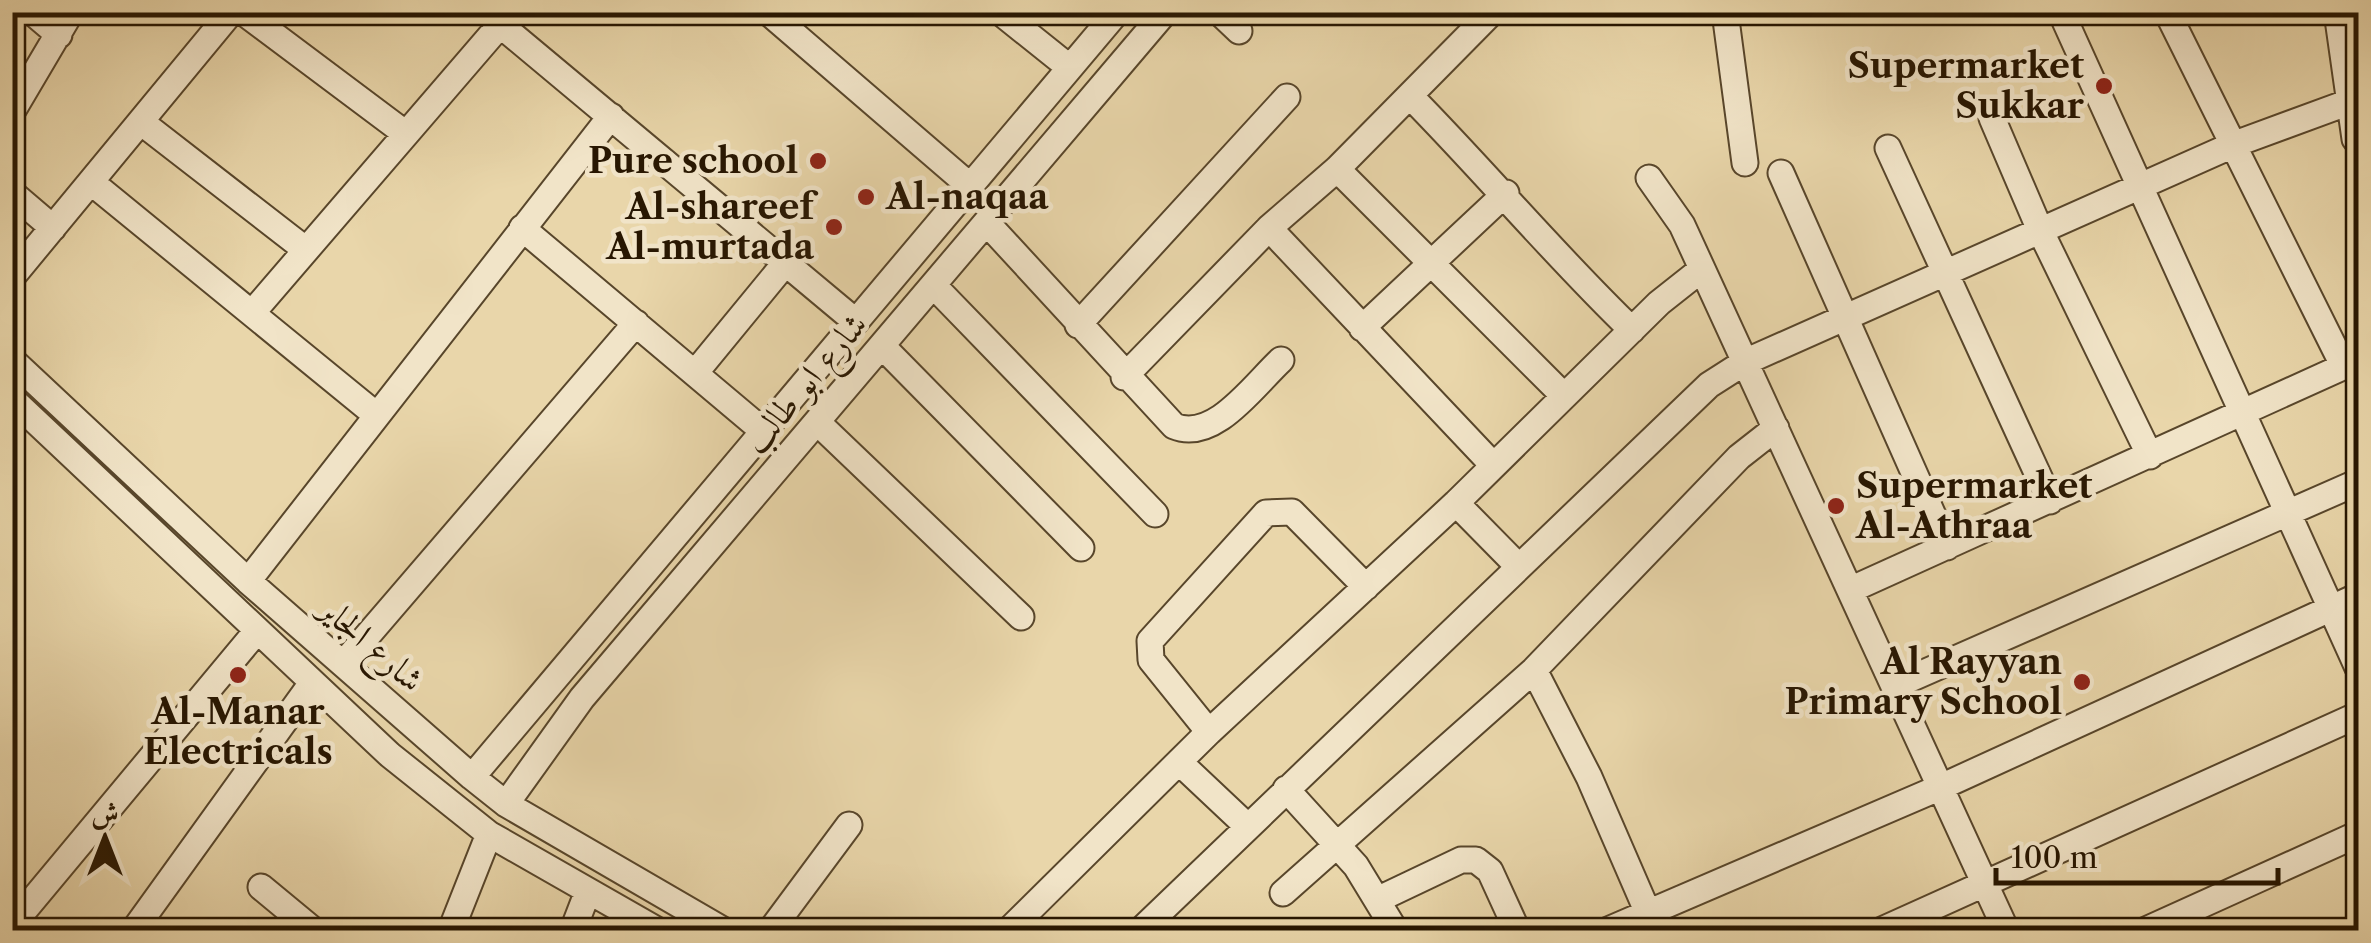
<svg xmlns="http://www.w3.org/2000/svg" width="2371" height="943" viewBox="0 0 2371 943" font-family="'Libre Caslon Text',Amiri,serif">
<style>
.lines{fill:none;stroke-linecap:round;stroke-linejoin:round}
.minor-casing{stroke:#58462b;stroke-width:29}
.minor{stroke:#f1e4c8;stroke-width:25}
.poi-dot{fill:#8f2418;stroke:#f1e4c8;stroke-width:4}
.labels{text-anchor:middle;stroke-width:9;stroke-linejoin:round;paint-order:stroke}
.poi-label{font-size:35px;font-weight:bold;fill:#271601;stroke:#f1e4c8;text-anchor:end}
.street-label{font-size:35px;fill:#271601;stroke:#f1e4c8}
</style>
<rect width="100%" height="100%" fill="#e9d6aa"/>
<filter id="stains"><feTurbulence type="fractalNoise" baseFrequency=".002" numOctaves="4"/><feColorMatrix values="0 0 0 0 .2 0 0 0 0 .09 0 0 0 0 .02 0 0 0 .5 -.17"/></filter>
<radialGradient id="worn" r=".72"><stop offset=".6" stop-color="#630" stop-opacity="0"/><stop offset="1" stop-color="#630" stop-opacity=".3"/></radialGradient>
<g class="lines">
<defs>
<path id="minor" d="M32,12L59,35
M243,12L406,134
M485,12L855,321
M768,12L970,186
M1000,12L1065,64
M1219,12L1239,31
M1492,12L1337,169L1269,228L1493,465
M1725,12L1745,163
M2061,12L2358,668
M2167,12L2344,367
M2337,12L2355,139
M1411,97C1486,173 1555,256 1632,330
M12,112L71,12
M1992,118L2040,230L2150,456
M141,122L306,250
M1888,148L2050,501
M1337,169L1564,396
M1781,173L1947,547
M1649,178L1682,225L2006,930
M91,182L375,414
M12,193L53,228
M987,223L1174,426C1214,443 1254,385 1281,360
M522,228L762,430
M12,277L231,12
M934,286L1155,514
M252,313L500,25
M1078,325L1287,97
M1362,328L1506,193
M882,346L1081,548
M12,360L248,581L472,777L506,804L723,930
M695,373L787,261
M1124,377L1269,228
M12,399L390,755L489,834L657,930
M817,422L1021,617
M1456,503L1519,567
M248,581L611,116
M1850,590L2358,360
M343,664L636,323
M1534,670L1589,777L1648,913
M1894,686L2358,482
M1209,732L1151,660L1150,641L1266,513L1292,512L1366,587
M1179,762L1247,826
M472,777L1117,12
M1286,789L1356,866L1395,930
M506,804L582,698L1165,12
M261,887L313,930
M1283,893L1534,670L1739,457L1776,428
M1379,899L1461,860H1476L1490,871L1517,930
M12,925L256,632
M134,930L312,683
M451,930L489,834
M573,930L588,891
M771,930L849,825
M1009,930L1209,732L1456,503L1659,303L1702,269
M1141,930L1709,385L1745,362L2235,144L2352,101
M1608,930L1941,787L2358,596
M1882,930L2358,715
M2146,930L2358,834"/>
</defs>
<use href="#minor" class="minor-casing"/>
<use href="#minor" class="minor"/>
</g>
<g class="poi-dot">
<circle cx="2104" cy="86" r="10"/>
<circle cx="818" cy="161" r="10"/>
<circle cx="866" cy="197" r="10"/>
<circle cx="834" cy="227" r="10"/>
<circle cx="1836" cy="506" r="10"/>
<circle cx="238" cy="675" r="10"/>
<circle cx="2082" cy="682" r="10"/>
</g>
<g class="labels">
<g class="poi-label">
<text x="2084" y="78">Supermarket<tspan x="2084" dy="40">Sukkar</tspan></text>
<text x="798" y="173">Pure school</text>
<text x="886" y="209" text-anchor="start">Al-naqaa</text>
<text x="814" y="219">Al-shareef<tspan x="814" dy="40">Al-murtada</tspan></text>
<text x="1856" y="498" text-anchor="start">Supermarket<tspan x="1856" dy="40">Al-Athraa</tspan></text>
<text x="2062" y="674">Al Rayyan<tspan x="2062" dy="40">Primary School</tspan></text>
<text x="238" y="724" text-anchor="middle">Al-Manar<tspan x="238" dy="40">Electricals</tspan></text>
</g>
<g class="street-label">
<text transform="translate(805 383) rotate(-50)" y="12">شارع ابو طالب</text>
<text transform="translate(372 644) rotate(41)" y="12">شارع الجاير</text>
</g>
</g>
<rect width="2371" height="943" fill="none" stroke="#e9d6aa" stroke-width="50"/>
<rect x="15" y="15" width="2341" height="913" fill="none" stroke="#271601" stroke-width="5"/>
<rect x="25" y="25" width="2321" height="893" fill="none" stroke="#271601" stroke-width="2.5"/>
<g transform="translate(105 838)" stroke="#f1e4c8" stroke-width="8" paint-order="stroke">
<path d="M0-8L18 38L0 25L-18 38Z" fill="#271601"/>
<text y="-15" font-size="28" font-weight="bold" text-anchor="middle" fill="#271601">ش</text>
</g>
<path d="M1996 868v15h282v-15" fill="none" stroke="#271601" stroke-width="5"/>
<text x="2011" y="868" font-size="30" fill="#271601" stroke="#f1e4c8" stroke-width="8" paint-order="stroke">100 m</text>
<rect width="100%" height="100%" filter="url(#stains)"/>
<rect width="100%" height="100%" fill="url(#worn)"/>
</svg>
